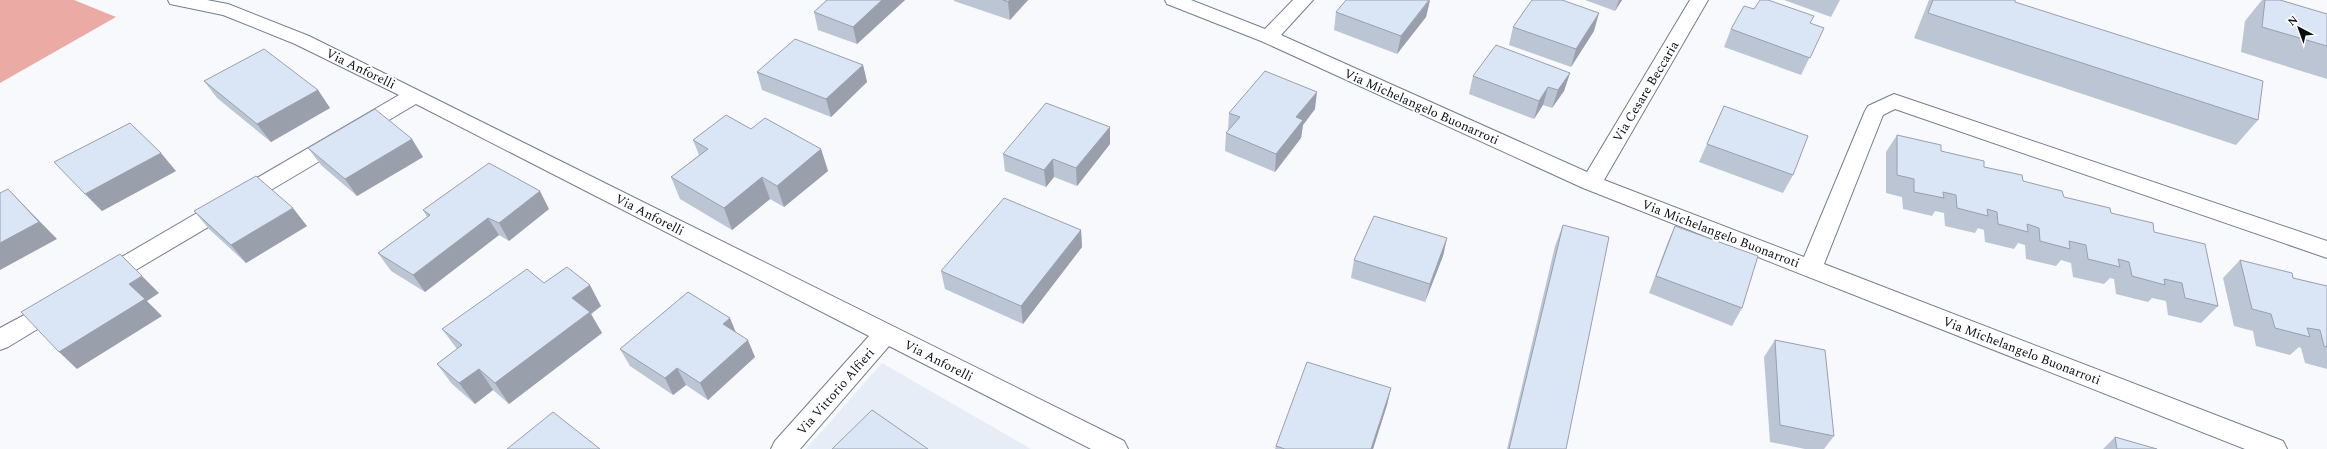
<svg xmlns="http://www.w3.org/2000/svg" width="2327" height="449" viewBox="0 0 2327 449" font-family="Spectral,serif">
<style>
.built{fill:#e7edf7}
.forest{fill:#ebaaa3}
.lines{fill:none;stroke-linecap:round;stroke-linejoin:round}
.minor-casing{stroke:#747e8d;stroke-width:2}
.minor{fill:#fff;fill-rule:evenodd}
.wall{fill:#bbc5d4}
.shaded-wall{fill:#99a0ac}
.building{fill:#dae5f6;stroke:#99a0ac}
.labels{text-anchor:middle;stroke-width:4;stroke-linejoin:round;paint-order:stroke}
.street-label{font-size:13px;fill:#0a0d13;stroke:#fff}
</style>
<rect width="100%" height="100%" fill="#f7f9fd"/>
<path class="built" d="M882,363L1031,449H806Z"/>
<path class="forest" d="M0,0H74L116,17L0,83Z"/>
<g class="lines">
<defs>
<path id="minor" d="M168,0H207L228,4L309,36L1124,441L1128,449H1091L889,346L800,449H771L775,441L869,336L416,104L112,284L104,287L96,284L93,278L96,272L399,95L295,44L223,15L170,4Z
M1165,0H1191L1265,29L1293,0H1313L1281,35L1587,172L1690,0H1708L1604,180L1804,257L1865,111L1868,106L1894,94L2327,241V258L1895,109L1883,115L1824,264L2283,441L2287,449H2245L1583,188L1261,41L1167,4Z
M56,298L64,301L68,307L64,313L8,347L0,350V328Z"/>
</defs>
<use href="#minor" class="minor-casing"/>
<use href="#minor" class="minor"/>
</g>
<path class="wall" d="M827,0H905L857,44L818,30L814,12Z
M954,0H1028L1010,20L954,1Z
M1430,0L1426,17L1397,54L1334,30L1336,12Z
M1585,0H1622L1615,11Z
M1784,0H1840L1831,17Z
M1929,0H2015V2L2258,120L2236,145L1914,38Z
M2262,0H2280L2327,14V79L2241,52L2245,21Z
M1754,9L1824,28L1801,75L1724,47L1731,29Z
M1513,27L1594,31L1571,67L1509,45Z
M863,65L867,82L831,117L762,90L757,72Z
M1570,73L1564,91L1552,108L1543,105L1534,119L1469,94L1473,76Z
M204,81L318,90L330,108L271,142L217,98Z
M1724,106L1793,175L1783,193L1699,162Z
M1315,109L1303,125L1301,138L1275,172L1225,151L1226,133L1228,131L1229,113Z
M1110,127V144L1077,186L1054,177L1046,187L1005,171L1003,154Z
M751,129L821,149L828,171L784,207L770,199L732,230L680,199L671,177L699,155L693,140Z
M1897,135L1984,167L2064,197L2111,213L2154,232L2218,306L2201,323L2168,315L2166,301L2152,298L2148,302L2116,294L2114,279L2110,278L2104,284L2073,277L2071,263L2061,260L2056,266L2026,259L2025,245L2018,243L2014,249L1985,242L1984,230L1978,228L1975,233L1945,226L1944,213L1935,211L1932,216L1903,209L1902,197L1886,193V152Z
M308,148L423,157L357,196L321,165Z
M54,162L176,171L102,211Z
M549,209L509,241L499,235L425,292L391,271L378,253L427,217L423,210Z
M194,211L307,226L246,263L209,229Z
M1563,225L1566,449H1507L1555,246Z
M1675,226L1742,308L1732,326L1649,293L1667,244Z
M1081,230L1082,247L1023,324L945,289L941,271Z
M1447,238L1443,256L1425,302L1351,278L1354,260Z
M2240,260L2293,278L2327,286V369L2305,363L2301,348L2299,347L2290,355L2256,346L2253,331L2234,326L2223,278Z
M544,283L601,306L591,314L602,333L509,404L493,390L475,404L452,384L437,364L457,349L442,329Z
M735,332L755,357L708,400L686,385L673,395L630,366L620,349Z
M1775,340L1834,436L1824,449H1805L1770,442L1764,357Z
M1391,388L1387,405L1373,449H1275L1276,446Z
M2115,437L2157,449H2103Z"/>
<path class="shaded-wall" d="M882,0H905L857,44L853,27Z
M1010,0H1028L1010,20L1008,2Z
M1430,0L1426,17L1397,54L1401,36Z
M1619,0H1622L1615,11Z
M1599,13L1594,31L1571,67L1576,49Z
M863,65L867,82L831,117L826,99Z
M1570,73L1564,91L1552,108L1558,90Z
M1548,87L1543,105L1534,119L1539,101Z
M318,90L330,108L271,142L257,124Z
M1317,92L1315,109L1303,125L1301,138L1275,172L1276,154L1296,117Z
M1110,127V144L1077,186L1076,168Z
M412,139L423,157L357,196L345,179Z
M821,149L828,171L784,207L777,186Z
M161,153L176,171L102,211L85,194Z
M1053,159L1054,177L1046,187L1044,170Z
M762,177L770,199L732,230L724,208Z
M8,189L57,239L0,270V243Z
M540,191L549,209L509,241L499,223Z
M293,208L307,226L246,263L231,245Z
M488,218L499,235L425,292L413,275Z
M1081,230L1082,247L1023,324L1021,306Z
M1447,238L1443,256L1425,302L1430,284Z
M142,276L159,293L147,301L162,316L77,369L59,352L129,284Z
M590,285L601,306L591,314L602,333L509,404L495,383L572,298Z
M730,318L737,335L723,324Z
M748,340L755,357L708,400L700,383Z
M677,368L686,385L673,395L665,378Z
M479,369L493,390L475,404L459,383Z
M1391,388L1387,405L1373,449H1371Z"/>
<path class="building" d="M827,0H882L853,27L814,12Z
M1003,0H1010L1008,2Z
M1346,0H1429L1401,36L1336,12Z
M1532,0H1562L1599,13L1576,49L1513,27Z
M1760,0H1768L1814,16L1810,23L1824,28L1810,58L1731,29L1744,6L1754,9Z
M1933,0H2015V2L2263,81L2258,120L1928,13Z
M2265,0H2280L2327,14V46L2262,27Z
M795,39L863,65L826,99L757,72Z
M1496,45L1570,73L1558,90L1548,87L1539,101L1473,76Z
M264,49L318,90L257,124L204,81Z
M1265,71L1317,92L1296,117L1303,120L1276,154L1226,133L1240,117L1229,113Z
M1046,103L1110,127L1076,168L1053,159L1044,170L1003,154Z
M1724,106L1808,136L1793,175L1707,144Z
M375,109L412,139L345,179L308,148Z
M726,115L751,129L765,118L821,149L777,186L762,177L724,208L671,177L708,149L693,140Z
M130,123L161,153L85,194L54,162Z
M1897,135L1941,145V151L1984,161V167L2022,175L2023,181L2062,191L2064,197L2110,208L2111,213L2153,223L2154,232L2205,244L2218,306L2185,298L2182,283L2164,279L2165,285L2132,276L2129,262L2118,259L2120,267L2088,259L2086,245L2069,241L2070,249L2040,241L2039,228L2027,224L2028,232L1998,224L1997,212L1987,209L1988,216L1957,208L1956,195L1943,192L1944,198L1914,192V179L1897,175Z
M489,163L540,191L499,223L488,218L413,275L378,253L430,215L423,210Z
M256,176L293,208L231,245L194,211Z
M8,189L39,222L0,243V193Z
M1004,198L1081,230L1021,306L941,271Z
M1374,216L1447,238L1430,284L1354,260Z
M1563,225L1609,237L1566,449H1509Z
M1675,226L1758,256L1742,308L1656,276Z
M120,254L142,276L129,284L145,299L59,352L21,312Z
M2240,260L2292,273L2293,278L2327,286V347L2324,346L2320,330L2307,328L2310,337L2275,328L2271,314L2252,309Z
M567,267L590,285L572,298L590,312L495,383L479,369L459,383L437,364L462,345L442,329L527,269L544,283Z
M688,292L730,318L723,324L748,340L700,383L677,368L665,378L620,349Z
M1775,340L1825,350L1834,436L1780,425Z
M1307,362L1391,388L1371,449H1285L1276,446Z
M872,410L928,449H832Z
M553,412L600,449H507Z
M2115,437L2157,449H2117Z"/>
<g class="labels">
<g class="street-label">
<text transform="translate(361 68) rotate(26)" y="5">Via Anforelli</text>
<text transform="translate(1645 91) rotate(-59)" y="5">Via Cesare Beccaria</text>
<text transform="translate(1422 106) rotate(24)" y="5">Via Michelangelo Buonarroti</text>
<text transform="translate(650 214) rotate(27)" y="5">Via Anforelli</text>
<text transform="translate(1721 233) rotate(21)" y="5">Via Michelangelo Buonarroti</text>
<text transform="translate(2022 350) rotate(21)" y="5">Via Michelangelo Buonarroti</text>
<text transform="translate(939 360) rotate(27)" y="5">Via Anforelli</text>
<text transform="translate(835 391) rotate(-49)" y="5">Via Vittorio Alfieri</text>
</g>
</g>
<g transform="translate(2299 28) rotate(319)" stroke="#ffffff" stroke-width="3" paint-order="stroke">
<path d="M0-3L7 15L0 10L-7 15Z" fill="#0a0d13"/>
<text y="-6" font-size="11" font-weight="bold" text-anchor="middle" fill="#0a0d13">N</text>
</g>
</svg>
